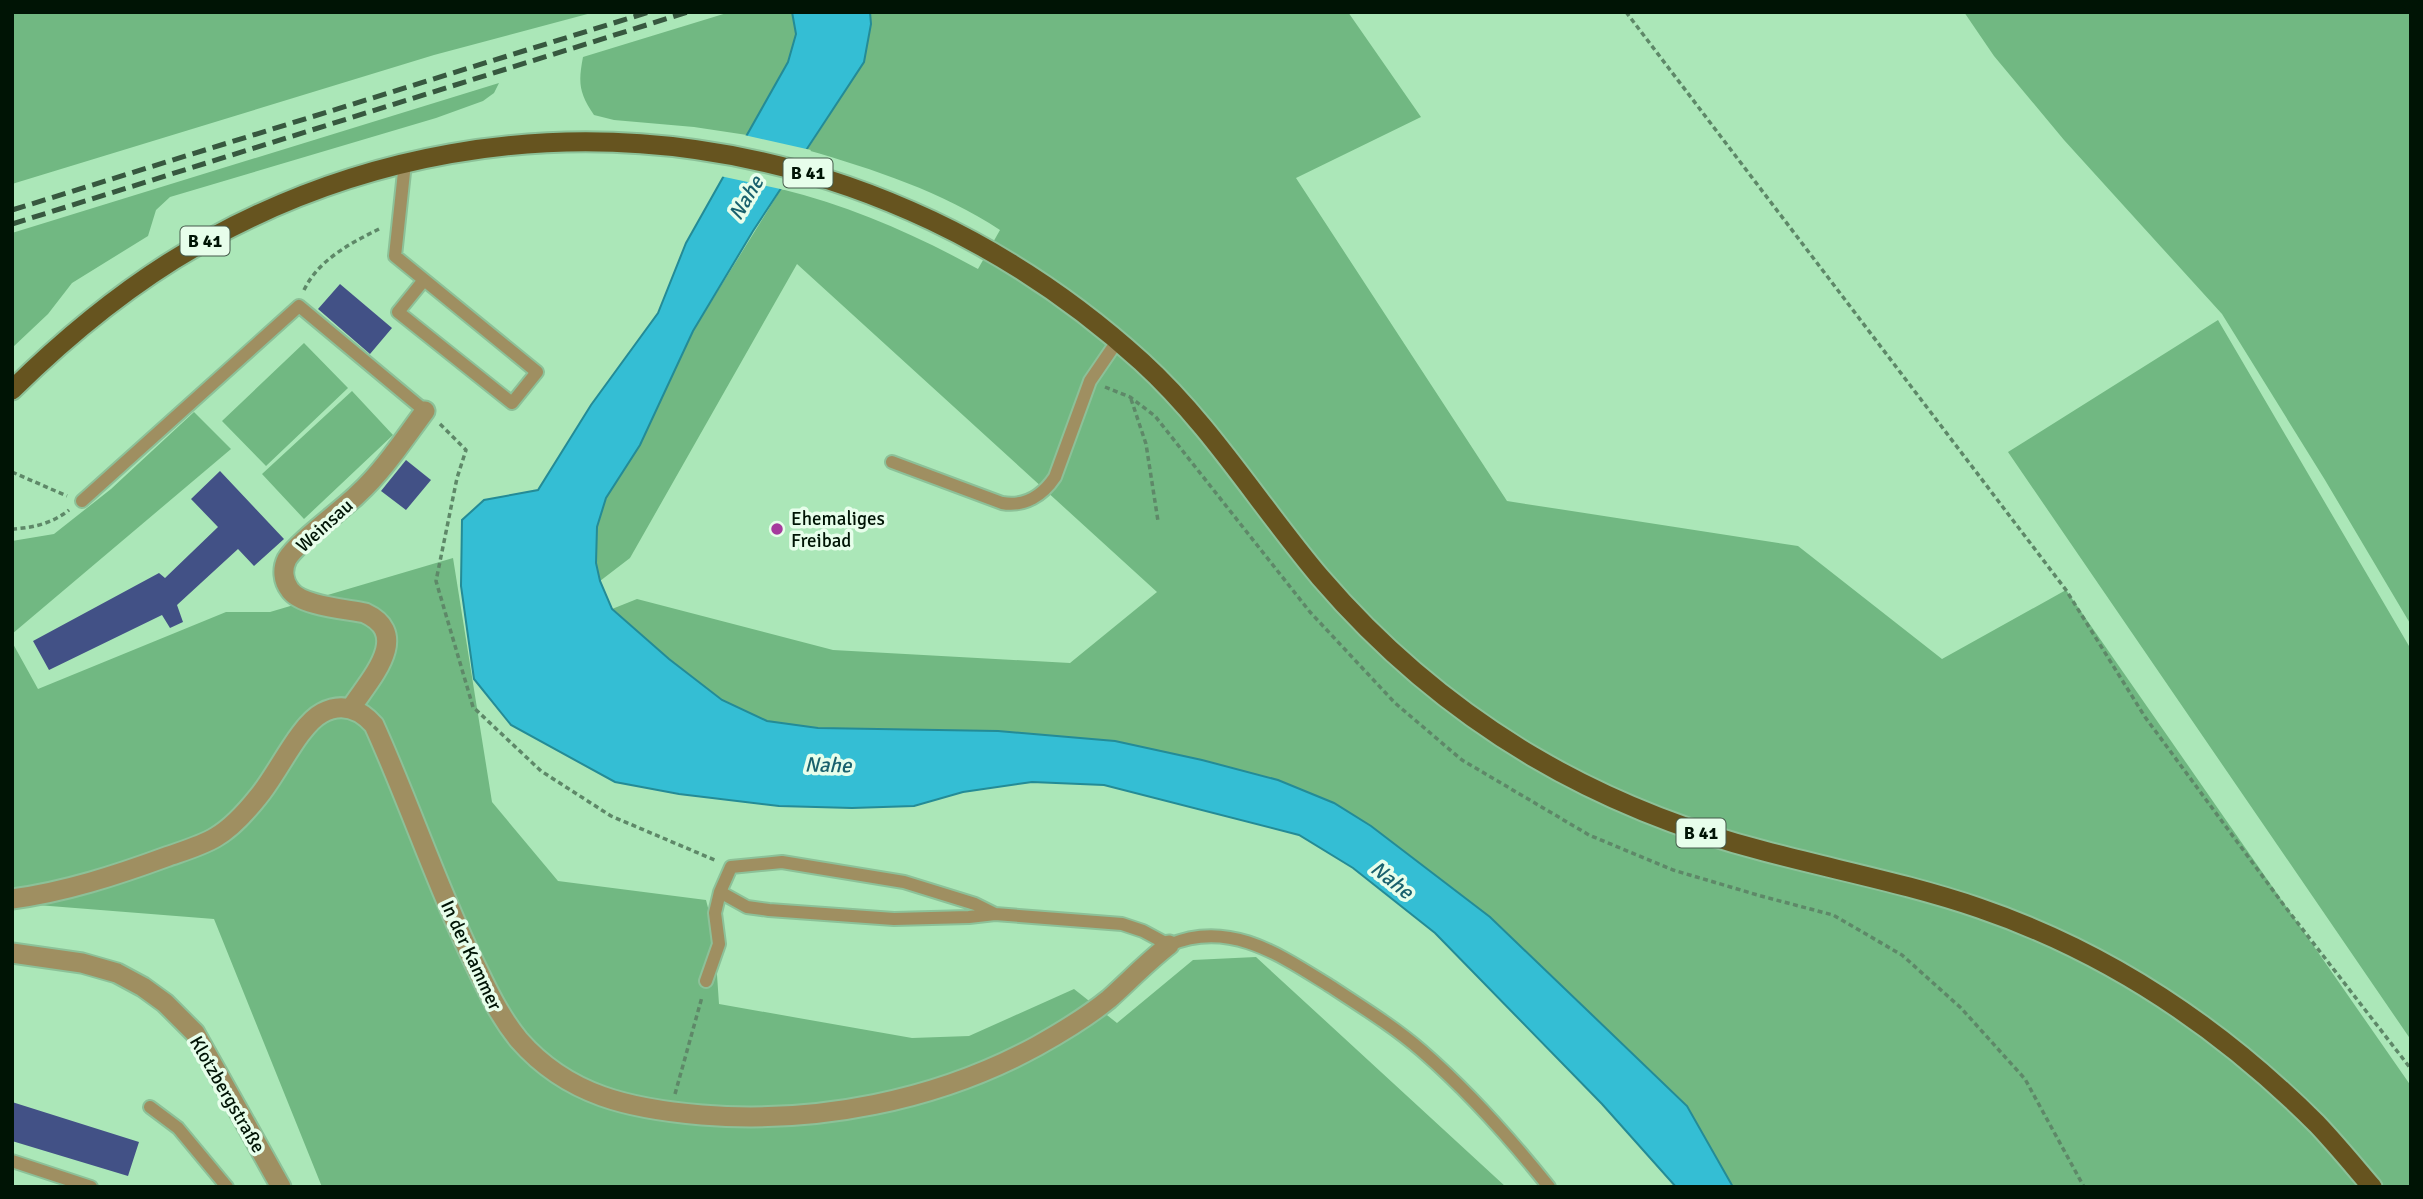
<svg xmlns="http://www.w3.org/2000/svg" width="2423" height="1199" viewBox="0 0 2423 1199" font-family="Signika,sans-serif">
<style>
.green{fill:#71b882}
.water{fill:#34bed4;stroke:#248b96;stroke-width:2}
.pier{fill:#abe7b8}
.building{fill:#425186}
.lines{fill:none;stroke-linecap:round;stroke-linejoin:round}
.service-casing{stroke:#8cc198;stroke-width:16}
.minor-casing{stroke:#8cc198;stroke-width:23}
.primary-casing{stroke:#8cc198;stroke-width:23}
.path{stroke:#5e8868;stroke-width:3.5;stroke-dasharray:5 3.5;stroke-linecap:butt}
.service{stroke:#9f8f61;stroke-width:12}
.minor{stroke:#9f8f61;stroke-width:19}
.primary{stroke:#66541f;stroke-width:19}
.rail{stroke:#37583f;stroke-width:5;stroke-dasharray:14 7;stroke-linecap:butt}
.poi-dot{fill:#a53b9d;stroke:#e7feeb;stroke-width:2.5}
.labels{text-anchor:middle;stroke-width:7;stroke-linejoin:round;paint-order:stroke}
.shield{fill:#e7feeb;stroke:#455a4a;stroke-width:2}
.shield-label{font-size:18px;font-weight:bold;fill:#001405}
.poi-label{font-size:19px;fill:#001405;stroke:#e7feeb;text-anchor:start}
.street-label{font-size:19px;fill:#001405;stroke:#e7feeb}
.water-label{font-size:21px;font-style:italic;fill:#19616d;stroke:#e7feeb}
</style>
<rect width="100%" height="100%" fill="#abe7b8"/>
<path class="green" d="M12,12H595L434,55L12,184Z
M730,12H792L796,34L788,62L747,135L694,127L614,120L594,115C579,93 578,83 583,57Z
M870,12H1348L1421,117L1296,178L1507,501L1798,546L1942,659L2066,590L2411,1086V1187H1733L1687,1106L1490,917L1371,826L1334,803L1278,780L1202,760L1115,741L998,731L818,728L767,721L722,700L669,659L612,609L637,599L833,650L1070,663L1157,592L797,264L630,558L600,581L596,563L597,527L606,498L640,445L693,331L781,189C851,206 916,235 978,269L1000,230C943,192 873,169 807,150L864,62L871,24Z
M1964,12H2411V625L2325,480L2222,314L2064,140L1994,56Z
M499,83L494,93L483,101L436,118L170,197L156,210L148,236L72,283L48,314L12,348V233Z
M2218,320L2409,646L2411,684V1040L2008,452Z
M304,343L348,388L266,466L222,421Z
M352,391L393,435L304,519L262,474Z
M194,412L231,449L12,634V541L54,534L111,489Z
M453,558L492,802L558,881L706,900L714,931L719,1004L912,1038L969,1036L1074,989L1117,1023L1193,960L1256,957L1506,1187H322L214,919L12,903V642L38,689L226,612H270Z"/>
<path class="water" d="M792,12H870L871,24L864,62L753,231L693,331L640,445L606,498L597,527L596,563L600,581L612,609L669,659L722,700L767,721L818,728L998,731L1115,741L1202,760L1278,780L1334,803L1371,826L1490,917L1687,1106L1733,1187H1676L1602,1104L1435,933L1353,868L1299,835L1104,785L1032,782L963,792L914,806L852,808L779,806L679,794L615,782L511,725L474,679L461,586L462,520L484,500L538,490L591,405L658,313L686,243L788,62L796,34Z"/>
<path class="pier" d="M744,135L811,150L785,190L720,176Z"/>
<path class="building" d="M340,284L392,328L370,354L318,309Z
M406,460L431,480L406,510L381,491Z
M220,471L284,539L254,566L238,549L177,605L183,622L170,628L162,615L49,670L33,641L159,573L165,578L218,527L191,499Z
M12,1102L139,1142L128,1176L12,1141Z"/>
<g class="lines">
<defs>
<path id="service" d="M405,163L395,256L537,372L512,403L398,312L424,280
M892,462L1002,503C1025,507 1043,495 1055,477L1090,381L1118,340
M82,501L299,306L425,411
M720,892L747,907L769,910L894,919L969,917L995,914
M706,981L719,944L715,913L720,892L731,867L782,862L904,882L975,904L995,914L1122,924L1143,931L1169,945C1229,919 1280,955 1330,986C1362,1007 1393,1026 1422,1051C1469,1092 1510,1138 1549,1187
M150,1107L178,1128L227,1187
M12,1161L91,1187"/>
<path id="minor" d="M351,708C369,680 413,635 365,613C346,609 301,606 290,590C283,581 282,569 287,559C297,542 342,510 358,494C384,470 404,439 425,411
M12,899C65,892 117,875 166,857C183,851 201,846 216,837C233,827 246,812 258,797C277,775 299,725 322,713C342,702 360,709 374,725C408,800 434,878 469,952C484,983 497,1013 519,1040C568,1096 631,1109 702,1115C816,1124 936,1101 1037,1046C1062,1032 1087,1017 1109,999C1129,981 1147,962 1169,945
M12,953L82,963L117,973L143,987L165,1003L195,1033L281,1187"/>
<path id="primary" d="M12,390C72,331 137,278 211,238C519,70 886,129 1142,362C1211,425 1260,506 1320,577C1380,647 1453,709 1532,756C1605,799 1683,830 1764,851C1835,870 1909,884 1979,908C2108,952 2221,1028 2317,1124C2336,1144 2354,1166 2372,1187"/>
</defs>
<use href="#service" class="service-casing"/>
<use href="#minor" class="minor-casing"/>
<use href="#primary" class="primary-casing"/>
<path class="path" d="M1626,12L2066,590L2145,717L2283,904L2411,1069
M304,290C319,259 351,243 381,228
M1105,387L1130,397L1155,416L1310,612L1395,703L1462,760L1589,835L1673,870L1761,896L1833,915L1902,955L1961,1008L2025,1079L2084,1187
M1131,399L1146,444L1158,521
M440,424L466,450L457,478L436,581L473,707L541,771L611,816L717,861
M12,472L67,496
M12,529C33,528 53,523 69,510
M675,1094L702,997"/>
<use href="#service" class="service"/>
<use href="#minor" class="minor"/>
<use href="#primary" class="primary"/>
<path class="rail" d="M12,210L649,12
M12,224L688,12"/>
</g>
<circle class="poi-dot" cx="777" cy="529" r="7"/>
<g class="labels">
<g class="shield">
<rect x="783.5" y="158.5" width="49" height="29" rx="5"/>
<rect x="180.5" y="226.5" width="49" height="29" rx="5"/>
<rect x="1676.5" y="818.5" width="49" height="29" rx="5"/>
</g>
<g class="shield-label">
<text x="808" y="179">B 41</text>
<text x="205" y="247">B 41</text>
<text x="1701" y="839">B 41</text>
</g>
<g class="poi-label">
<text x="791" y="525">Ehemaliges<tspan x="791" dy="22">Freibad</tspan></text>
</g>
<g class="street-label">
<text transform="translate(324 525) rotate(-42)" y="7">Weinsau</text>
<text transform="translate(472 955) rotate(65)" y="7">In der Kammer</text>
<text transform="translate(228 1094) rotate(60)" y="7">Klotzbergstraße</text>
</g>
<g class="water-label">
<text transform="translate(746 198) rotate(-59)" y="7">Nahe</text>
<text transform="translate(828 765) rotate(1)" y="7">Nahe</text>
<text transform="translate(1392 880) rotate(38)" y="7">Nahe</text>
</g>
</g>
<rect width="2423" height="1199" fill="none" stroke="#001405" stroke-width="28"/>
</svg>
